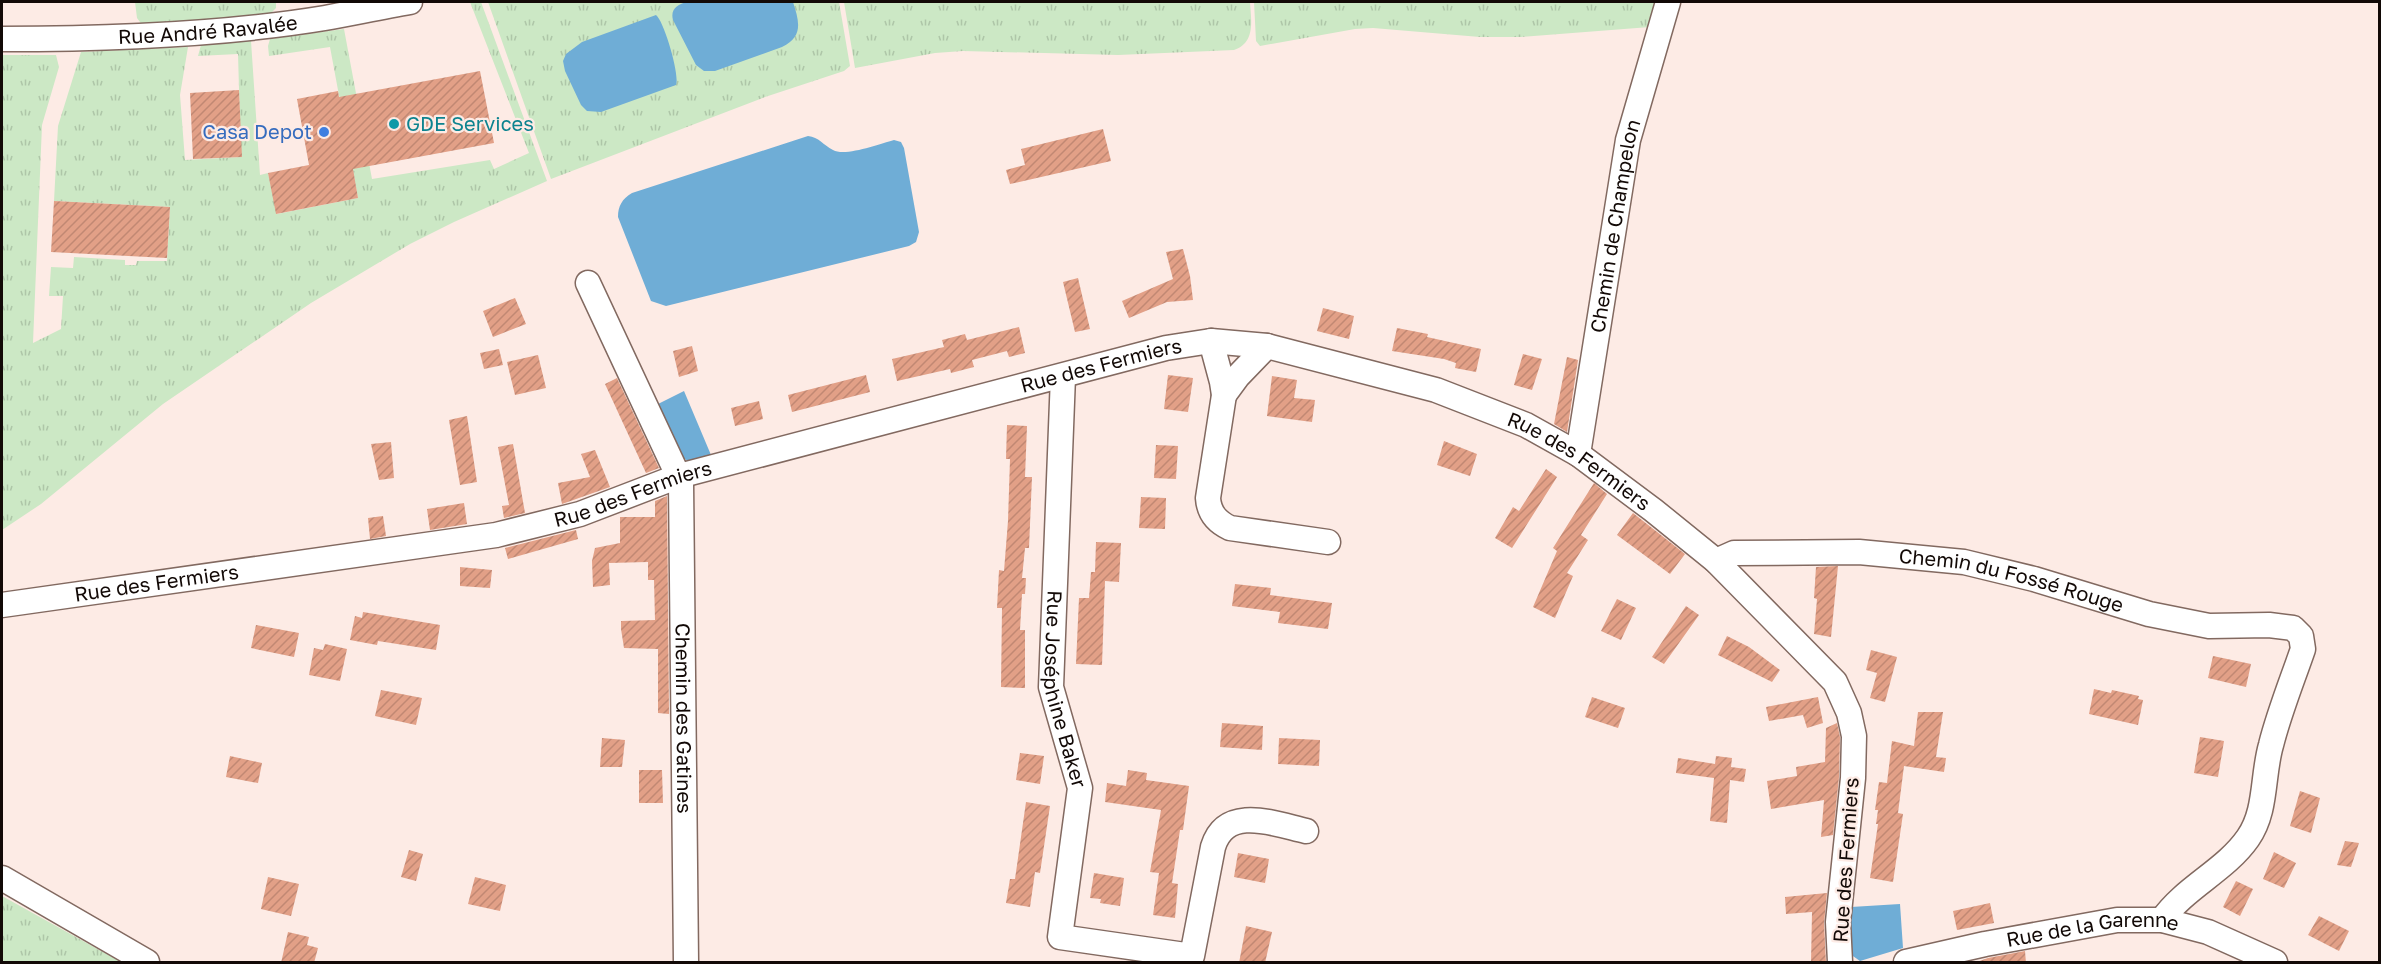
<svg xmlns="http://www.w3.org/2000/svg" width="2381" height="964" viewBox="0 0 2381 964" font-family="'Golos Text',sans-serif">
<style>
.grass{fill:url(#grass-tufts)}
.water{fill:#6fadd6}
.building{fill:url(#building-hatch)}
.lines{fill:none;stroke-linecap:round;stroke-linejoin:round}
.minor-casing{stroke:#826960;stroke-width:27}
.minor{stroke:#fff;stroke-width:24}
.culture-dot{fill:#0f9aa8;stroke:#fdebe5;stroke-width:2}
.shop-dot{fill:#3f7fe0;stroke:#fdebe5;stroke-width:2}
.labels{text-anchor:middle;stroke-width:4.5;stroke-linejoin:round;paint-order:stroke}
.street-label{font-size:20px;fill:#120906;stroke:#fdebe5}
.culture-label{font-size:20px;fill:#0d838f;stroke:#fdebe5;text-anchor:start}
.shop-label{font-size:20px;fill:#366cbe;stroke:#fdebe5;text-anchor:end}
</style>
<defs>
<pattern id="grass-tufts" width="24" height="20" patternUnits="userSpaceOnUse" patternTransform="scale(1.5)"><rect width="24" height="20" fill="#cce8c5"/><path d="M3 7l-1-3M5 7V3M7 7l1-3M15 17l-1-3M17 17v-4M19 17l1-3" fill="none" stroke="#aec6a8"/></pattern>
<pattern id="building-hatch" width="6" height="6" patternUnits="userSpaceOnUse" patternTransform="scale(1.5)"><rect width="6" height="6" fill="#e2a087"/><path d="M-1 1l2-2M0 6l6-6M5 7l2-2" fill="none" stroke="#c18873"/></pattern>
</defs>
<rect width="100%" height="100%" fill="#fdebe5"/>
<path class="grass" d="M135,2H276V8L271,13L143,26L137,18Z
M470,2H481L547,181L454,222L410,244L311,303L163,404L41,504L2,530V55H56L59,67L42,125L33,343L61,329L63,296H49L51,267L73,268L74,257L125,260V265H136L137,261H167L170,207L54,201L58,126L81,52L188,47L180,95L185,160L241,157L238,54L198,56L201,45L251,41L260,175L268,173L277,214L358,198L330,47L269,56L268,46L270,39L344,29L372,179L490,160L494,169L529,153Z
M488,2H839L850,66L844,71L765,97L551,179Z
M844,2H1250C1251,20 1256,43 1234,50L1118,55L963,51L935,53L855,68Z
M1254,2H1658L1650,27L1521,37H1480L1373,28L1355,29L1260,46L1256,41Z
M2,896L121,962H2Z"/>
<path class="water" d="M687,2H793C799,21 804,36 782,47L715,71H704L696,65L673,20C670,9 678,4 687,2Z
M656,15C664,21 680,75 676,85L601,112L587,111L581,105L565,71L563,61L566,54L582,42Z
M808,136C819,137 823,145 833,150C845,157 879,144 894,140L901,142L904,148L919,232L916,242L909,246L666,306L651,301L618,217C618,206 622,199 632,193Z
M684,391L711,455L688,461L678,455L656,405Z
M1900,904L1903,948L1860,961L1850,954L1851,907Z"/>
<path class="building" d="M480,71L494,143L353,169L358,198L276,214L268,173L309,165L297,99L338,91L339,97Z
M239,90L242,157L193,159L190,93Z
M1103,129L1111,161L1010,184L1006,170L1025,165L1021,149Z
M54,201L170,207L167,258L51,252Z
M1183,249L1190,276L1193,300L1167,302L1129,318L1122,301L1173,279L1166,252Z
M1078,278L1090,329L1075,332L1063,282Z
M515,298L526,324L493,337L483,311Z
M1323,308L1354,316L1349,339L1317,331Z
M1019,327L1025,353L1009,357L1007,351L972,360L974,367L951,373L950,369L897,381L892,359L944,347L942,340L965,334L967,340Z
M1397,328L1428,334L1427,337L1481,349L1476,372L1455,368L1456,363L1444,359L1392,351Z
M692,346L698,371L679,377L673,351Z
M499,349L503,365L484,369L480,353Z
M1523,354L1542,359L1532,390L1514,385Z
M538,355L546,388L515,395L507,362Z
M1567,357L1578,360L1567,432L1554,424Z
M866,375L870,392L792,412L788,395Z
M1168,375L1193,378L1188,412L1164,409Z
M1272,376L1297,380L1294,398L1315,400L1312,422L1267,416Z
M617,378L659,468L646,473L605,384Z
M759,401L763,419L735,426L731,408Z
M467,416L477,482L460,485L449,420Z
M1007,425L1027,426L1025,477H1032L1029,548H1025L1022,578H1026L1025,594H1022L1020,630H1025V688L1001,687L1002,608H997L999,570L1004,571L1008,521L1010,459H1006Z
M1444,441L1477,454L1470,476L1437,465Z
M391,442L394,478L379,480L371,444Z
M513,444L525,513L504,518L502,506L509,505L498,447Z
M1156,445L1178,446L1176,479L1154,478Z
M595,450L610,487L562,504L558,483L590,477L581,454Z
M1546,469L1557,477L1512,548L1495,538L1513,507L1519,511Z
M1594,483L1607,494L1581,535L1588,540L1567,573L1573,576L1555,618L1533,607L1557,551L1553,548Z
M667,496L669,714L658,713V649L624,648L621,629V621L655,620L654,580H648V562L609,563L610,585L593,587L592,561L595,548L620,543V517H655V501Z
M1141,497L1166,498L1165,529L1139,528Z
M464,503L467,524L430,530L427,509Z
M1633,513L1685,554L1670,574L1617,535Z
M383,516L386,536L370,539L368,518Z
M576,530L578,539L508,559L505,548Z
M1096,542L1121,543L1119,582L1105,581L1102,665L1076,664L1079,598H1089L1091,572H1095Z
M1838,566L1831,637L1814,634L1817,599L1814,598L1816,567Z
M460,567L492,570L490,588L460,586Z
M1235,584L1271,588L1270,595L1332,603L1328,629L1278,623L1280,612L1232,606Z
M1617,599L1636,608L1621,640L1601,631Z
M1686,606L1699,615L1664,664L1652,657Z
M363,612L440,625L436,650L378,641L377,645L350,640L355,616L362,618Z
M256,625L299,633L294,657L251,648Z
M1727,636L1749,647L1780,670L1772,682L1718,655Z
M325,644L347,649L340,681L309,675L314,648L323,650Z
M1871,650L1897,657L1885,702L1870,698L1877,673L1866,670Z
M2213,656L2251,664L2246,687L2208,678Z
M2094,689L2111,693L2112,690L2139,696L2138,699L2143,700L2138,725L2089,714Z
M381,690L422,698L416,725L375,716Z
M1592,697L1625,708L1618,728L1585,717Z
M1818,697L1823,723L1807,728L1803,715L1769,721L1766,707Z
M1918,712H1943L1936,757L1946,758L1944,772L1904,766L1898,813L1903,814L1893,882L1870,878L1878,824H1876L1878,810H1875L1879,782L1887,783L1892,741L1914,746Z
M1222,723L1263,726L1262,750L1220,747Z
M1837,723L1840,737L1839,777L1833,835L1821,837L1824,800L1771,809L1767,781L1797,776L1796,767L1825,762L1826,728Z
M2200,737L2224,741L2218,777L2194,773Z
M602,738L625,740L622,767H600Z
M1279,738L1320,740L1319,766L1278,764Z
M1020,753L1044,756L1040,784L1016,780Z
M230,756L262,763L258,783L226,777Z
M1716,756L1732,758L1731,767L1746,769L1744,782L1730,780L1727,823L1710,821L1714,778L1676,773L1678,758L1715,764Z
M639,770H662L663,803H639Z
M1128,770L1147,773L1146,780L1189,786L1183,830H1180L1172,883L1178,884L1175,918L1153,915L1159,873L1150,872L1161,810L1105,802L1107,783L1126,786Z
M2300,791L2320,798L2311,833L2290,826Z
M1026,802L1050,806L1040,873L1035,872L1030,907L1006,903L1010,879H1015Z
M2345,841L2359,843L2351,867L2337,865Z
M409,850L423,854L416,881L401,877Z
M2274,852L2296,863L2284,888L2263,879Z
M1238,853L1269,859L1265,883L1234,877Z
M1094,873L1124,878L1120,906L1100,903L1101,899L1090,898Z
M268,877L299,884L291,916L261,909Z
M475,877L506,885L500,911L468,904Z
M2236,881L2253,889L2240,916L2223,907Z
M1827,893L1824,923L1826,963H1811L1812,912L1786,914L1785,897Z
M1990,903L1994,923L1957,930L1953,911Z
M2319,916L2349,931L2339,951L2308,935Z
M1246,926L1272,932L1265,963H1239Z
M288,932L309,937L307,945L318,948L314,963H281Z
M2025,951L2026,963H1974L1988,958Z"/>
<g class="lines">
<defs>
<g id="minor">
<path id="s1" d="M2,39C106,39 222,35 325,18C353,13 381,7 410,2"/>
<path id="s2" d="M588,283L681,482L686,962"/>
<path d="M1211,341L1222,382L1224,395L1208,498C1209,513 1217,522 1230,528L1328,542"/>
<path id="s3" d="M1063,376L1051,687L1080,788L1060,937L1192,956L1213,847C1226,804 1275,824 1306,831"/>
<path d="M1224,395L1238,376L1267,346"/>
<path id="s4" d="M1578,454L1628,140L1668,2"/>
<path id="s5" d="M1716,561L1734,553L1859,552L1964,562L2034,579L2149,614L2209,626L2269,625L2293,628L2301,636L2303,649C2292,681 2279,713 2271,745C2262,776 2267,811 2248,838C2225,871 2185,887 2162,920"/>
<path id="s6" d="M2,605L496,535L580,514L679,476L1166,348L1211,341L1267,346L1436,390L1526,425L1578,454L1653,510L1716,561L1835,682L1849,713L1854,736L1853,778L1838,922L1840,962"/>
<path d="M2,878L147,962"/>
<path id="s7" d="M1906,962L1985,944L2117,920H2162L2208,932L2275,962"/>
</g>
</defs>
<use href="#minor" class="minor-casing"/>
<use href="#minor" class="minor"/>
</g>
<circle class="culture-dot" cx="394" cy="124" r="6"/>
<circle class="shop-dot" cx="324" cy="132" r="6"/>
<g class="labels">
<g class="street-label">
<text dy="7" stroke="none"><textPath href="#s1" startOffset="206">Rue André Ravalée</textPath></text>
<text dy="7" stroke="none"><textPath href="#s4" startOffset="231">Chemin de Champelon</textPath></text>
<text dy="7" stroke="none"><textPath href="#s6" startOffset="1128">Rue des Fermiers</textPath></text>
<text dy="7" stroke="none"><textPath href="#s6" startOffset="1632">Rue des Fermiers</textPath></text>
<text dy="7" stroke="none"><textPath href="#s6" startOffset="642">Rue des Fermiers</textPath></text>
<text dy="7" stroke="none"><textPath href="#s5" startOffset="300">Chemin du Fossé Rouge</textPath></text>
<text dy="7" stroke="none"><textPath href="#s6" startOffset="156">Rue des Fermiers</textPath></text>
<text dy="7" stroke="none"><textPath href="#s3" startOffset="315">Rue Joséphine Baker</textPath></text>
<text dy="7" stroke="none"><textPath href="#s2" startOffset="456">Chemin des Gatines</textPath></text>
<text transform="translate(1846 860) rotate(-86)" y="7">Rue des Fermiers</text>
<text dy="7" stroke="none"><textPath href="#s7" startOffset="190">Rue de la Garenne</textPath></text>
</g>
<g class="culture-label">
<text x="406" y="131">GDE Services</text>
</g>
<g class="shop-label">
<text x="312" y="139">Casa Depot</text>
</g>
</g>
<rect width="2381" height="964" fill="none" stroke="#120906" stroke-width="6"/>
</svg>
